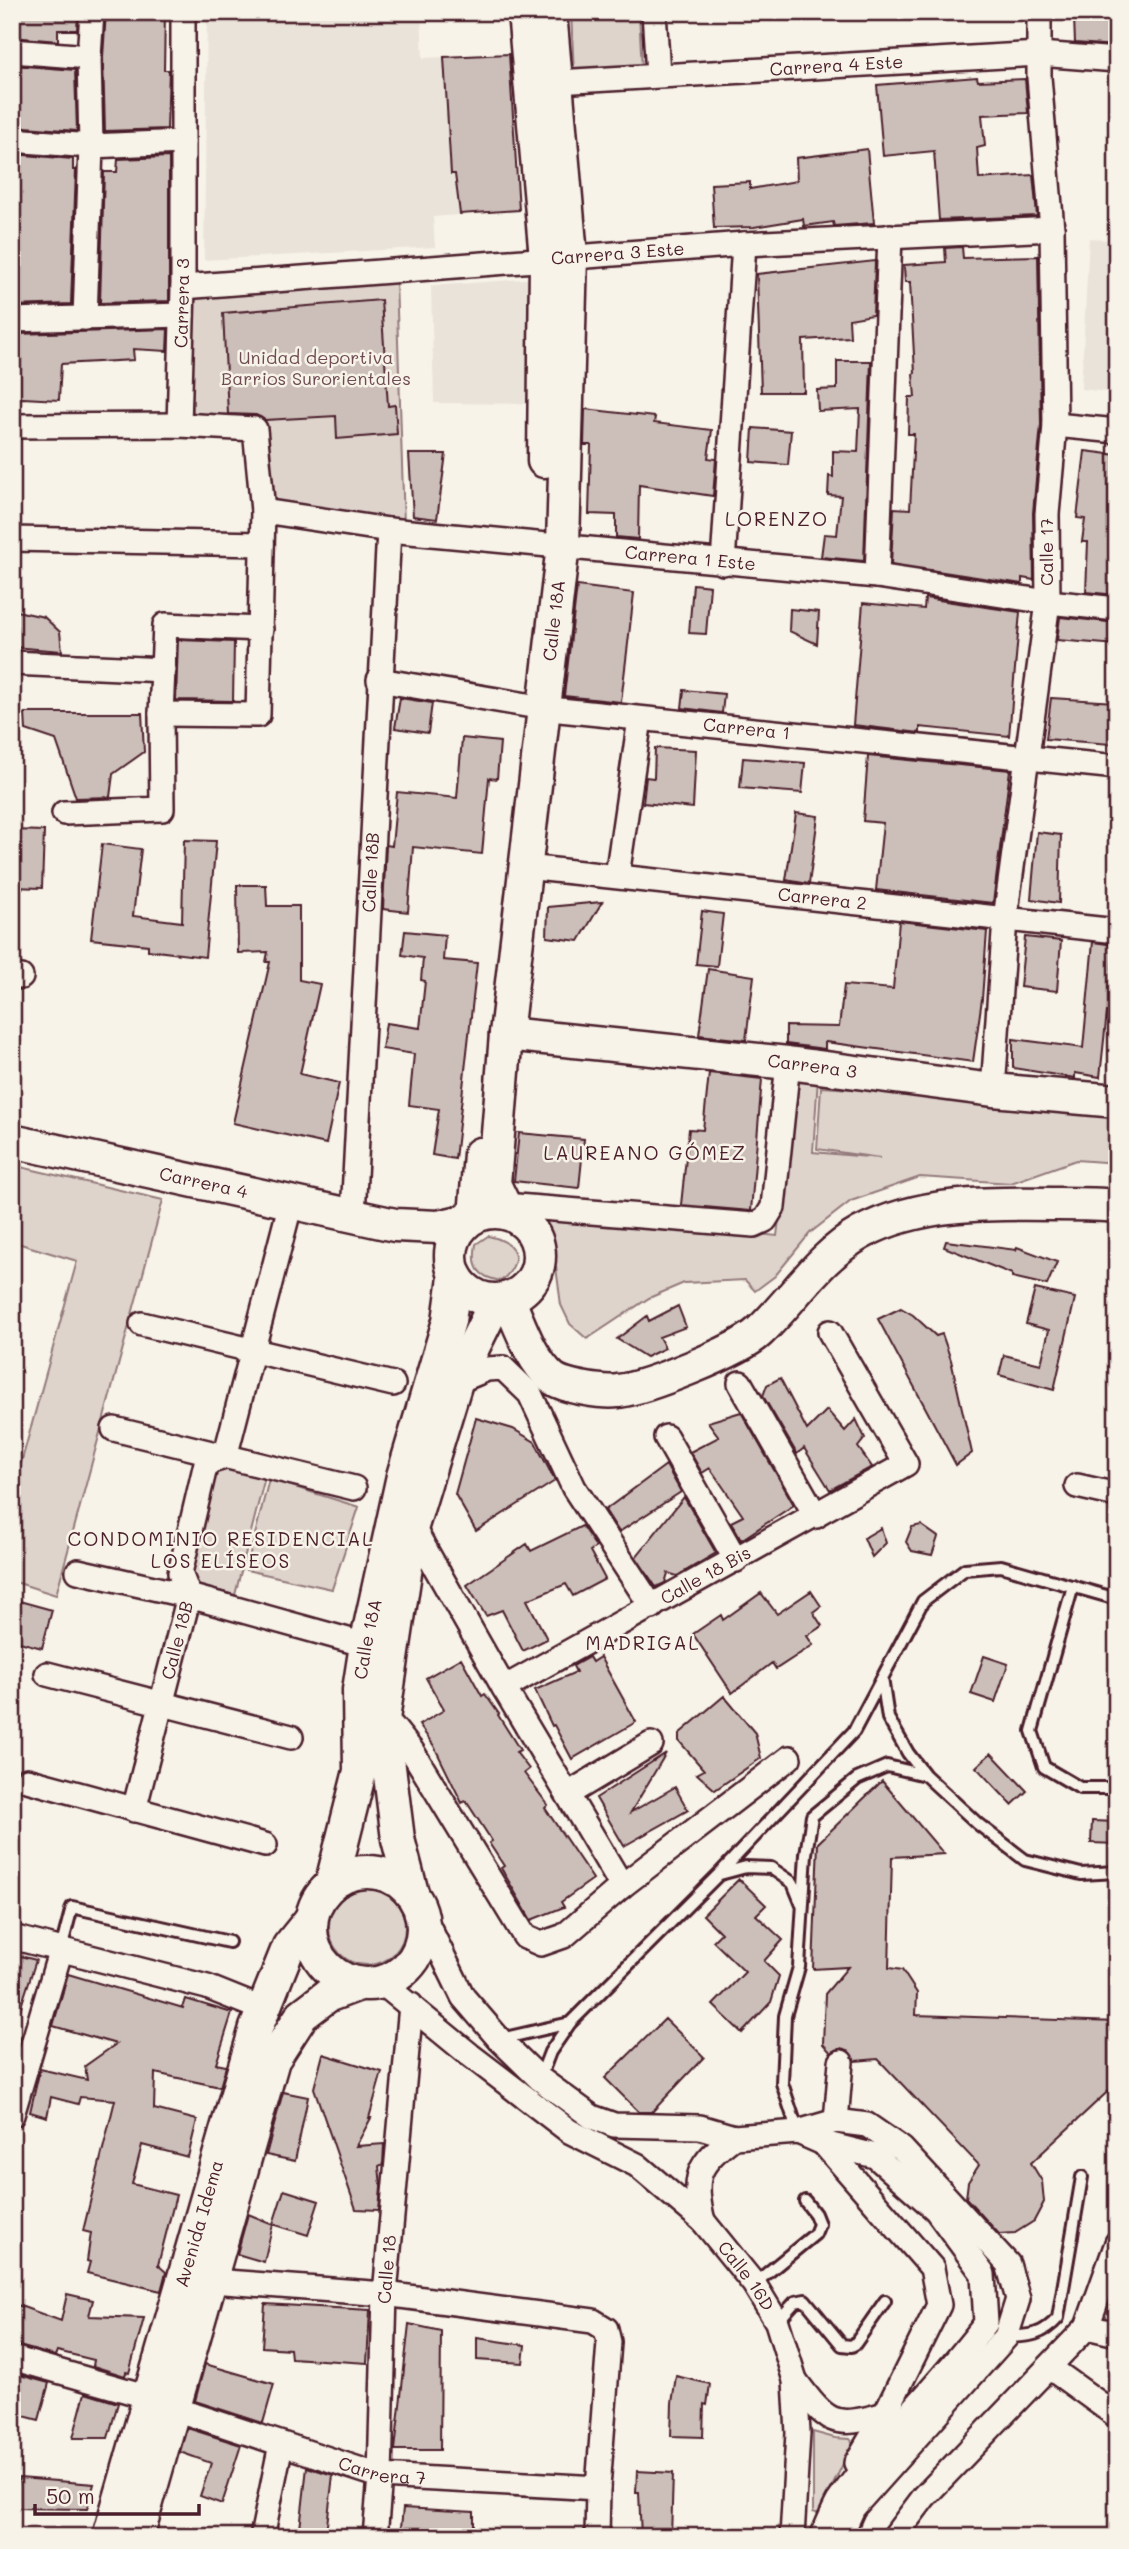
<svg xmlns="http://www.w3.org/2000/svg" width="1129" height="2549" viewBox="0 0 1129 2549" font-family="Mali,sans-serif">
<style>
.built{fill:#eae3da}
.green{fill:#ded4cc;stroke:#947a7c;stroke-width:2}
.building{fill:#ccbfb9;stroke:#4a1f2b;stroke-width:2}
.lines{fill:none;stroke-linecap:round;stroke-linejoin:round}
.lane-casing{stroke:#4a1f2b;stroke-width:16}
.street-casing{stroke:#4a1f2b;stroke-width:28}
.secondary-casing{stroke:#4a1f2b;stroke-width:37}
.lane{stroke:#f7f3e8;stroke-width:10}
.street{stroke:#f7f3e8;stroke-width:23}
.secondary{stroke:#f7f3e8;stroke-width:32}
.labels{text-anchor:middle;stroke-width:5;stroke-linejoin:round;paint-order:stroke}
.street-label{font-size:18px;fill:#4a1f2b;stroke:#f7f3e8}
.park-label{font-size:18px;fill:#6f4c53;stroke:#f7f3e8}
.neighbourhood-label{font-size:19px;letter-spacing:2px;fill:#4a1f2b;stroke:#f7f3e8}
</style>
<rect width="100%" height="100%" fill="#f7f3e8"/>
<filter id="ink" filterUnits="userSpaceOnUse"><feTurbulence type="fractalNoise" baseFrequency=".0143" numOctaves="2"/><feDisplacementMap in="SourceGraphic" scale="14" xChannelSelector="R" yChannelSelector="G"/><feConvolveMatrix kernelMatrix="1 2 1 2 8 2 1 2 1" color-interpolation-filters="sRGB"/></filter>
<g filter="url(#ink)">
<path class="built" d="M207,12H421L423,58L509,54L519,210L433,217L435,247L204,260Z
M1089,238L1117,241V393L1081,389Z
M538,278L535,404L434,403L431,286Z"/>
<path class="green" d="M571,12H639L642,70L574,74Z
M396,280L404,525L266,505L255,426L193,425L190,295Z
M796,1075L818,1078L813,1152L880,1158L817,1149L821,1087L931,1094L1117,1115V1163L1076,1160L1011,1183L920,1177L851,1201L810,1233L775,1276L755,1291L745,1280L684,1283L649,1298L587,1339L570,1324L561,1305L556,1267L534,1225L536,1210L777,1236Z
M12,1165L163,1200L56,1595L12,1581V1496L77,1261L14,1242L12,1246Z
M488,1236C518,1242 524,1261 501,1281C477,1277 472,1267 476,1244Z
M216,1460L265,1477L235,1595L184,1582Z
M269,1479L359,1507L332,1589L246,1570Z
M329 1927a38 38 0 1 1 76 0a38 38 0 1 1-76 0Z
M813,2432L835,2438L850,2439L853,2443L819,2514L813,2512Z"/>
<path class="building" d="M12,12H78L77,30H58V41L12,37Z
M106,12H165L164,70H169L167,129L105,131L103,57Z
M1117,15V46L1075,43L1074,17Z
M509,54L519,210L460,214L455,174H451L444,57Z
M12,65L75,70L77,131L12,126Z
M977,77L978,81L1025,79L1028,113L982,115L985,146L977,148L979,179L1033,175L1037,216L939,220L934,151L883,156L877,85Z
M867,149L874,223L834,226L833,222L804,226L803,219L754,227L714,228L711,184L750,182V189L797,181L796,158Z
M12,154L73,159V170H76L71,304L12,306Z
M169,157V301L100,303L104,172H117L118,159Z
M962,247L963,258L1038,256L1041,424L1033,513L1034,580L1022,578V584L891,564L894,508L910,509L914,434H908L909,397H915L913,374L915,373L910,282H905L904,265L946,262L945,248Z
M875,261L873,315L849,319L850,337L803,340L804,392H761L757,274Z
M381,300L388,406L395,405L397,434L337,439L336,416L265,420L256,415L228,414L223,313Z
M168,329L167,351L133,349L134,360L61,364L59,400L23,398L12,400V371H16L18,334Z
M837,361H871L864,561L821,557L824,534L837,535L841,496L828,495L829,476L833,477V451L858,452L860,409L818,411L817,390L837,389Z
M585,409L655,417L654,423L712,430L708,458L716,459L713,496L639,485L638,539L616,537V515L589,514L591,445H584Z
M753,428L791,431L788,465L751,462Z
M1085,451L1117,455V595L1086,592L1088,542H1082L1085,519L1077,518Z
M409,454H446L437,519L413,516Z
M693,584L710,586L706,634L689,633Z
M577,586L634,593L621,702L564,696Z
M925,598L1020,612L1009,736L920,727V733L853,725L863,603L924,609Z
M790,609L819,612L817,644L789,631Z
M12,610L44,617L60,632L62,651L12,647Z
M1060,617L1117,623V645L1057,640Z
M178,640L234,642L233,701L176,700Z
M684,690L724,694L722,713L682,708Z
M400,698L432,703L428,733L395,728Z
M1051,698L1115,702L1111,744L1046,739Z
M25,713H142L144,752L113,774L110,797L76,798L56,740L26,730Z
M462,738L500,742L497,779L489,778L482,854L413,847L408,912L383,909L386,845L392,846L397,792L457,798Z
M655,748L696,750L693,808L643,803L646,777L654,778Z
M868,756L1010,770L993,903L876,890L883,823L863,821Z
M743,758L805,763L802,793L740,788Z
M796,813L818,816L809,884L786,880Z
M12,830L44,831L42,888L12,887Z
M1037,832L1061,835L1059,903L1031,899Z
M184,840L216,841L205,957L148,950V945L91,939L102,844L141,849L133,916L182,922Z
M237,885H266L267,906H299V980L320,984L300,1074L339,1083L326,1144L233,1123L270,962H266L268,952L238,953Z
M602,902L579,941L547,937L548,907Z
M702,911L723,914L717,966L696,964Z
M899,921L987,931L982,999L973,1062L825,1042V1049L786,1044V1026L839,1027L844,985L893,989Z
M405,931L445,935L443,960L477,963L455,1159L432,1155L439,1109L409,1105L414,1054L382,1049L386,1023L420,1028L425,981L421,980L423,958L402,955Z
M1025,937L1061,941L1057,991L1020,987Z
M1093,942L1114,945L1109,1012H1107L1100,1077L1075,1073V1078L1013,1068V1039L1083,1048Z
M708,969L754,976L746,1040L699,1035Z
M709,1073L762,1079L751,1211L681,1205L689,1129L703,1130Z
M519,1133L584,1139L579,1188L514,1181Z
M946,1241L1016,1250L1017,1247L1057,1262L1047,1285L1012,1277V1274L944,1247Z
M1035,1289L1075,1298L1054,1390L999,1375L1004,1355L1041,1364L1049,1330L1026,1324Z
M678,1306L686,1327L659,1337L665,1348L646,1357L617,1339L647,1316L649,1321Z
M901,1308L913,1315L936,1336L942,1334L951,1360L972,1453L956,1465L878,1319Z
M780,1378L807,1430L827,1410L845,1431L856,1419L865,1438L858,1447L872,1467L830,1490L804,1448L797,1454L763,1396L767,1385Z
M741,1412L794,1505L741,1540L731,1522L743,1516L710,1468L702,1473L690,1452L719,1437L708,1422Z
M476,1418L513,1429L535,1442L555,1481L476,1531L455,1494Z
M666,1465L681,1492L619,1532L605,1510Z
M684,1497L716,1553L677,1576L668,1573L665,1583L656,1587L636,1557Z
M921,1525L938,1537L932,1555L912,1551L906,1542L912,1527Z
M582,1526L596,1547L590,1551L605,1579L573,1596L566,1584L527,1600L547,1639L523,1651L502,1610L486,1616L467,1585L527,1544L531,1551Z
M881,1528L886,1543L872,1557L864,1538Z
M811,1591L821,1606L813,1612L822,1626L807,1636L813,1645L776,1669L772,1663L732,1693L693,1634L721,1615L723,1620L761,1593L777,1614Z
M12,1599L52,1610L42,1648L12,1640Z
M984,1656L1008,1664L995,1702L971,1694Z
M589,1657L592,1662L600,1657L636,1722L572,1759L554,1725L552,1726L535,1690L576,1672L573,1666Z
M461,1658L482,1696L485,1694L499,1714L498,1715L520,1750L516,1752L529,1769L524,1773L548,1805L545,1808L593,1879L561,1902L564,1907L531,1920L501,1868L504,1866L489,1843L492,1841L466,1801L462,1803L434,1746L419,1725L444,1710L426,1678Z
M724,1696L755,1733L761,1758L715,1790L697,1774L704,1770L679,1741V1734Z
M666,1753L631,1812L675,1787L688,1810L624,1846L596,1798Z
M991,1753L1027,1791L1012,1805L976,1767Z
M882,1781L944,1854L892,1857L889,1968L902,1970L917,1993L916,2015L1117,2022V2083L1031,2163L1042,2181L1044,2202L1034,2221L1015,2233L999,2234L966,2198L968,2182L979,2165L878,2059L855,2061L848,2050L842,2048L831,2053L823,2044L825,1994L848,1967L813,1969L818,1843Z
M1092,1821L1117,1822V1844L1091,1843Z
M739,1879L766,1905L756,1915L783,1940L764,1961L779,1976L771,2002L742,2033L713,2005L745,1972L713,1941L721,1933L703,1915Z
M12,1954L36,1960L16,2022H12Z
M68,1974L183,2008L186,1999L232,2013L216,2064L226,2066L220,2087L155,2073L154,2109L197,2120L188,2157L142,2145L132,2184L176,2195L158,2265L166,2272L161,2291L87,2273L90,2262L87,2261L91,2233L83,2231L115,2100L80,2097L78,2104L51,2097L47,2117L30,2112L40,2069L87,2080L85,2066L116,2044L53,2026Z
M665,2019L704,2057L652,2112H639L605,2078Z
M323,2054L382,2072L369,2118H371L356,2146L384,2144L383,2164L379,2166L381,2186L379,2210L356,2209L314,2088Z
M283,2092L308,2097L295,2161L266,2155Z
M284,2190L319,2201L308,2235L273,2224Z
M248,2214L273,2224L264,2262L237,2254Z
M67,2294L93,2300L89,2316L144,2318L129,2373L126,2372L125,2376L93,2366L94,2360L57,2351L55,2356L12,2344V2303L61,2321Z
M265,2304L370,2310L367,2363L291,2358L290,2349L262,2347Z
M409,2324L441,2331L440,2450H395Z
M477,2338L525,2345L523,2363L477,2360Z
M205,2364L274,2384L263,2423L195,2401Z
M12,2373L49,2383L39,2420L12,2413Z
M676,2376L710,2384L707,2405L704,2404L703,2437L671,2436L672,2403Z
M85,2393L118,2403L108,2438H73Z
M187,2428L241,2445L222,2504L200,2496L211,2463L180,2452Z
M307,2467L333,2475L326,2533L300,2529Z
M637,2471L673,2473L671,2537H641L639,2492H636Z
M19,2478L94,2484L87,2509L12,2508Z
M403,2508L474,2512V2537H400Z"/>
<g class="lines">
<defs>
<path id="lane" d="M1073,1586L1032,1731L1044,1767L1080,1788H1117
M882,1678L888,1718L908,1753L925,1775
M720,1874L746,1867L771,1868L793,1883L802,1905
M61,1949L72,1907L229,1942
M501,2039L570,2023
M540,2078L550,2052L570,2023L719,1874L854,1731L923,1601L965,1569L1001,1566L1117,1599
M798,2132L782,2083L785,2016L799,1967L806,1854L812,1816L857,1779L887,1766L925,1775L978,1824L1025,1860L1081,1874L1117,1872
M754,2284L815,2234L819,2224L815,2214L805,2201
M777,2322L795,2302L805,2300L842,2345L851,2346L855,2344L885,2301
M1006,2337C1029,2336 1042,2336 1058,2318L1082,2177"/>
<g id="street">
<path d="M654,12L658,74"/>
<path d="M12,51L89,57"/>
<path id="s1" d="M557,82L1039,54L1117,60"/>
<path d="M12,140L91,146L183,142"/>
<path id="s2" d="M183,287L744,244L1052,229"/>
<path d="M85,318L91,146L89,57L92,12"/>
<path d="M12,320L182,315"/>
<path id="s3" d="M179,425L183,287V12"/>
<path d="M1055,425L1117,431"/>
<path d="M12,426L179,425L255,429L263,511L258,715L161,714"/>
<path id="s4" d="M263,511L389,530L877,576L1048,602L1117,609"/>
<path d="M12,539L262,544"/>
<path d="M723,563L744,244"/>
<path d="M877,576L890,236"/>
<path d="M12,663L164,670"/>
<path id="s5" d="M379,680L550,709L1117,767"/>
<path d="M64,813L162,809L161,714L165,625L261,629"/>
<path id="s6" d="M526,867L1117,931"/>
<path d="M617,876L640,719"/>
<path d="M12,976L21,977"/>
<path d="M993,1090L1005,919L1048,602L1047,514L1055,425L1052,229L1039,77V12"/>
<path d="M504,1205L754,1225L765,1220L773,1207L788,1063"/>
<path id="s7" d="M353,1215L389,530"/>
<path d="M142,1324L393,1384"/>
<path d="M456,1382L487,1369L503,1368L530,1394L574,1488L652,1607"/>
<path d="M740,1383L816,1516"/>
<path d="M114,1429L354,1488"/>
<path d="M666,1437L736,1560"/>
<path d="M1077,1486L1117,1495"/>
<path d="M412,1526L504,1688L622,1886"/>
<path d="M78,1571L189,1596L366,1645"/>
<path d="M47,1674L291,1737"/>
<path id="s8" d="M504,1688L906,1464L830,1332"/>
<path d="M383,1719L392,1726L412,1751L525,1937L541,1944L564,1936L622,1886L789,1758"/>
<path d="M27,1780L265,1845"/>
<path d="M568,1794L651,1744"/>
<path id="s9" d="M134,1810L189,1596L180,1573L206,1463L225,1457L291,1202"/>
<path d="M422,1913L463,1997L500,2040L540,2079L592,2117L614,2125L700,2127L734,2137L798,2132L836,2121L867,2125L902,2149L1008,2264L1018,2299L1006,2337L853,2508L840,2537"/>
<path d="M12,1937L207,1987L262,2009"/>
<path id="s10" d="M382,1983L470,2055L569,2131L637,2165L703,2221L754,2284L777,2322L795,2380L798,2433L792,2537"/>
<path d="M12,2115L61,1949"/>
<path d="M836,2121L841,2062"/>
<path d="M798,2132L823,2143L875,2156L936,2210L983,2274L986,2323C940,2385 882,2438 838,2502C832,2513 827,2526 822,2537"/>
<path d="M823,2143L932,2268L939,2305L885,2414L856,2463"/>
<path d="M703,2221C692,2177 697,2164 734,2137"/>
<path d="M212,2281L385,2294L593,2321L606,2329L609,2342L598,2488L597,2537"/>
<path d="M1087,2327L1117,2334"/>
<path d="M12,2358L149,2397"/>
<path d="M1049,2367L1117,2416"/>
<path d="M795,2380C827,2423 833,2429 885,2414"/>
<path id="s11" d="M175,2409L380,2476L598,2488"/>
<path d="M262,2537L281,2444"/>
<path id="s12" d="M375,2537L380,2476L385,2294L411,2005"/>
<path d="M894,2537L924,2497L1087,2327L1117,2243"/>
</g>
<g id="secondary">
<path d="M524,12L546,258L544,461"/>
<path id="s13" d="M506,1034L788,1063L993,1090L1117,1101"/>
<path id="s14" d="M12,1141L395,1225L438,1227L468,1220"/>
<circle cx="495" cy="1256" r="44"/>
<path d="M475,1216L480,1154"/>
<path id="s15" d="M518,1218L504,1205L494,1184L506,1034L563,545L571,256L550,12"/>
<path d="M508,1299C520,1325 530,1358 551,1377C562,1387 604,1393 618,1391C646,1388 739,1351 759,1332C794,1299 818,1257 861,1233C920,1201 993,1203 1058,1204C1078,1204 1098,1204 1117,1206"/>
<circle cx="367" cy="1928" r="56"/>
<path id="s16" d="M332,1882L360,1771L359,1690L366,1645L403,1476L449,1321L455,1277"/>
<path d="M412,1893L398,1839L383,1719L412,1526L456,1382L496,1301"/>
<path id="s17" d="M109,2537L256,2028L289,1946L310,1920"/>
<path d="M137,2537L273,2060L302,2015L327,1996L359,1984"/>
</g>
</defs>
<use href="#lane" class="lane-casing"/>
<use href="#street" class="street-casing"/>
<use href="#secondary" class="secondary-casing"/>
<use href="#lane" class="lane"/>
<use href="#street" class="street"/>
<use href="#secondary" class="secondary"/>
</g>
</g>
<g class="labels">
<g class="street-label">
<text dy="6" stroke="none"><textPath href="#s1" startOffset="280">Carrera 4 Este</textPath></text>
<text dy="6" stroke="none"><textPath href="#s2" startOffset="436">Carrera 3 Este</textPath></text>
<text dy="6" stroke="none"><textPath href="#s3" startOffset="122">Carrera 3</textPath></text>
<text transform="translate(1047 552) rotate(-90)" y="6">Calle 17</text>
<text dy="6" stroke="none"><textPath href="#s4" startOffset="430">Carrera 1 Este</textPath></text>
<text dy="6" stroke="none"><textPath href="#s15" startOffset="609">Calle 18A</textPath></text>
<text dy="6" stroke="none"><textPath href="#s5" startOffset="371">Carrera 1</textPath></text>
<text dy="6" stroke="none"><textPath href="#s7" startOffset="343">Calle 18B</textPath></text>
<text dy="6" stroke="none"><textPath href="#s6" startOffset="298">Carrera 2</textPath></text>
<text dy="6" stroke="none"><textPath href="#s13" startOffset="308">Carrera 3</textPath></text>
<text dy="6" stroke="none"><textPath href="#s14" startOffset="196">Carrera 4</textPath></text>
<text dy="6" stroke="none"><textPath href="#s8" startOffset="231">Calle 18 Bis</textPath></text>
<text dy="6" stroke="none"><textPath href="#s16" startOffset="247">Calle 18A</textPath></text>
<text dy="6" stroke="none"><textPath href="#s9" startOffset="175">Calle 18B</textPath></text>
<text dy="6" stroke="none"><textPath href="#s17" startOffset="326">Avenida Idema</textPath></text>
<text dy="6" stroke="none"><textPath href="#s12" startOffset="268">Calle 18</textPath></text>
<text dy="6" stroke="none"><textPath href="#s10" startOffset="471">Calle 16D</textPath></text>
<text dy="6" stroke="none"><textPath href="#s11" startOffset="217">Carrera 7</textPath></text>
</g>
<g class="park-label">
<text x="316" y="364">Unidad deportiva<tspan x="316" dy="21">Barrios Surorientales</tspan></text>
</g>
<g class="neighbourhood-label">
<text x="777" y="526">LORENZO</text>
<text x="645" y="1160">LAUREANO GÓMEZ</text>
<text x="221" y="1546">CONDOMINIO RESIDENCIAL<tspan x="221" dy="22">LOS ELÍSEOS</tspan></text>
<text x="643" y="1650">MADRIGAL</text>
</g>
</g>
<rect width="1129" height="2549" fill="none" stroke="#f7f3e8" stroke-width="42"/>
<rect x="21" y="21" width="1087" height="2507" fill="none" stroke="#4a1f2b" stroke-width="2.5" filter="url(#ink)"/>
<path d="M35 2504v10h164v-10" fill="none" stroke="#4a1f2b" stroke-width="3.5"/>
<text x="46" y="2504" font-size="21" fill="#4a1f2b" stroke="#f7f3e8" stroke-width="5" paint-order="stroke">50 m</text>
</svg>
